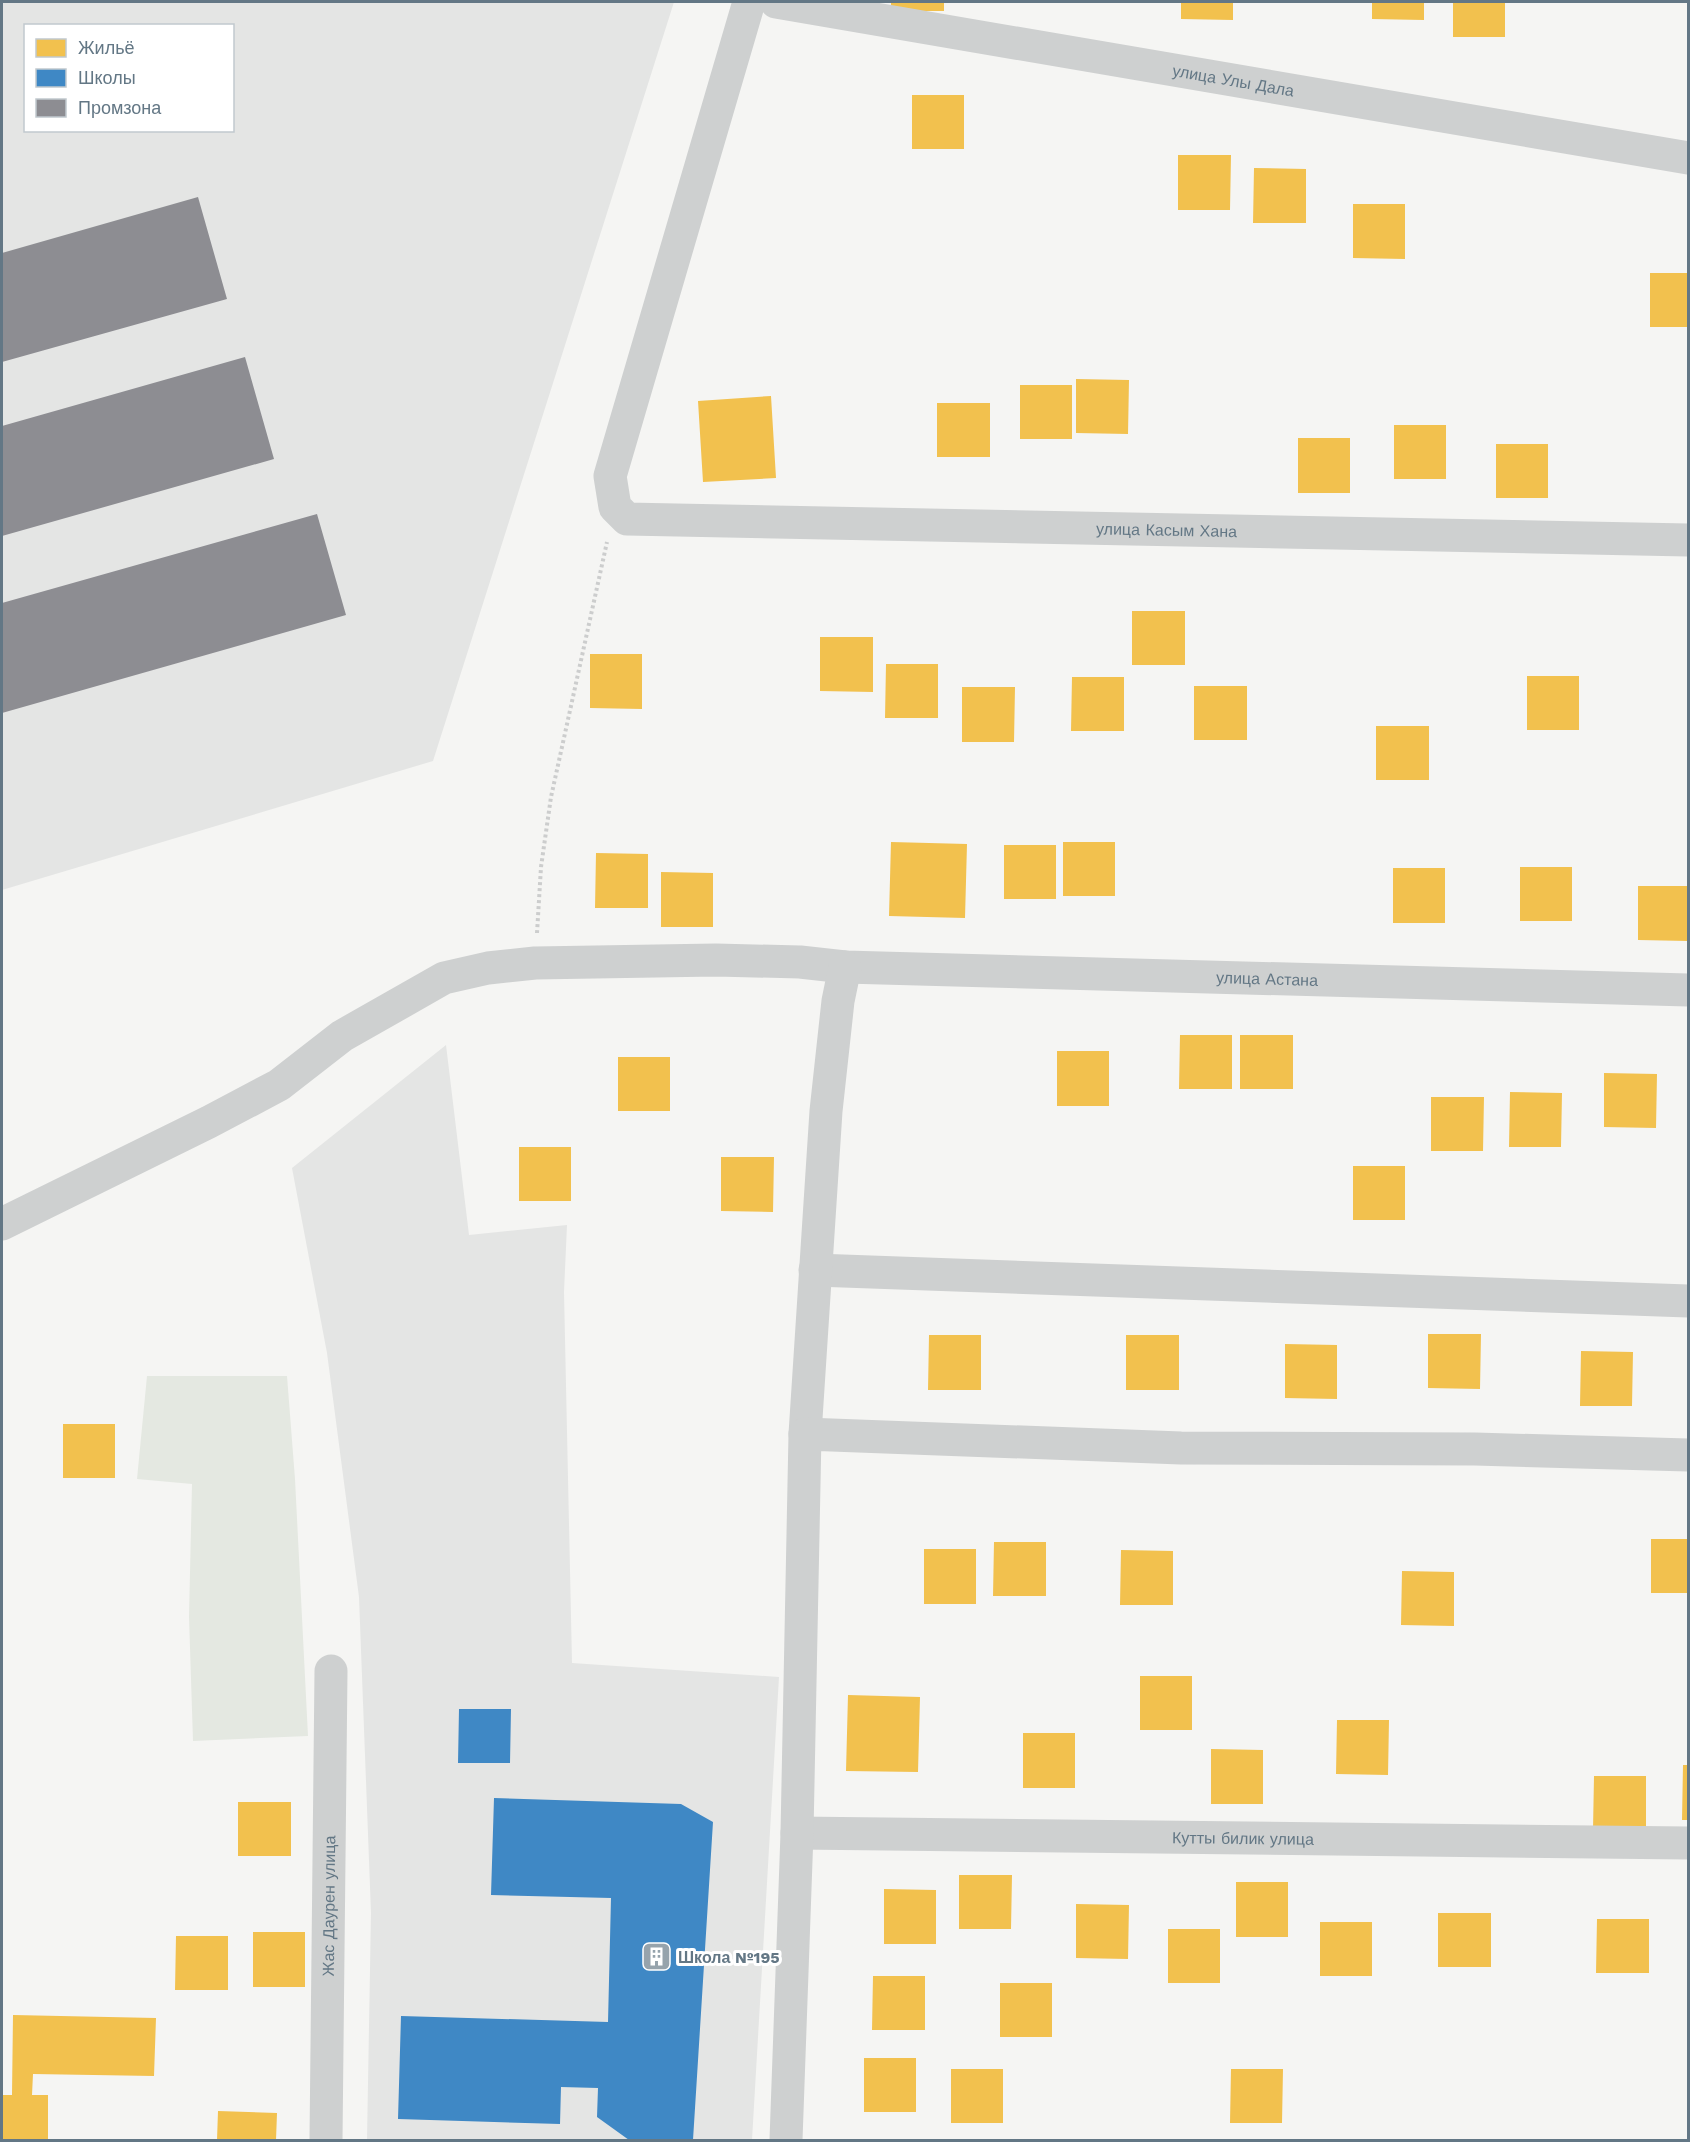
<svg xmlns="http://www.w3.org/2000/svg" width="1690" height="2142" viewBox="0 0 1690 2142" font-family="'Work Sans',sans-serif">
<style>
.built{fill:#e4e5e4;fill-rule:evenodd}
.green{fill:#e4e8e1}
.homes{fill:#f2c14e}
.schools{fill:#3f88c5}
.industry{fill:#8d8d92}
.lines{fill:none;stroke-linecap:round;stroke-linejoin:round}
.path{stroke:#cccdcd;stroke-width:4;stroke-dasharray:3 3;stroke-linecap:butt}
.minor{stroke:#ced0d0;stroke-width:33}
.labels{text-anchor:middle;stroke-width:6;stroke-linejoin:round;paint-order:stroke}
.street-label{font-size:16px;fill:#637785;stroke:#fff}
.poi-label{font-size:16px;font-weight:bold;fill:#637785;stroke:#fff;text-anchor:start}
</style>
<rect width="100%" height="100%" fill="#f5f5f3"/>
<path class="built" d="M2,2H674L433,761L2,890ZM26,26H232V130H26Z
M446,1045L469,1235L567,1225L564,1292L572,1663L779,1677L752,2140H367L371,1913L359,1597L327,1353L292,1168Z"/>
<path class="green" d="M147,1376H287L295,1479L308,1736L193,1741L189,1617L192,1484L137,1479Z"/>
<path class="homes" d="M891,2H944V11H891Z
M1181,2H1233V20L1181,19Z
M1372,2H1424V20L1372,19Z
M1453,2H1505V37H1453Z
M912,95H964V149H912Z
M1178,155H1231L1230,210H1178Z
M1254,168L1306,169V223H1253Z
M1353,204H1405V259L1353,258Z
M1650,273H1688V327H1650Z
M1076,379L1129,380L1128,434L1076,433Z
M1020,385H1072V439H1020Z
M771,396L776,478L703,482L698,401Z
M937,403H990V457H937Z
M1394,425H1446V479H1394Z
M1298,438H1350V493H1298Z
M1496,444H1548V498H1496Z
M1132,611H1185V665H1132Z
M820,637H873V692L820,691Z
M590,654H642V709L590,708Z
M886,664H938V718H885Z
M1527,676H1579V730H1527Z
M1072,677H1124V731H1071Z
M1194,686H1247V740H1194Z
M962,687H1015L1014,742H962Z
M1376,726H1429V780H1376Z
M891,842L967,844L965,918L889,916Z
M1063,842H1115V896H1063Z
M1004,845H1056V899H1004Z
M596,853L648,854V908H595Z
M1520,867H1572V921H1520Z
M1393,868H1445V923H1393Z
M661,872L713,873V927H661Z
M1638,886H1688V941L1638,940Z
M1180,1035H1232V1089H1179Z
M1240,1035H1293V1089H1240Z
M1057,1051H1109V1106H1057Z
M618,1057H670V1111H618Z
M1604,1073L1657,1074L1656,1128L1604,1127Z
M1510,1092L1562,1093L1561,1147H1509Z
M1431,1097H1484L1483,1151H1431Z
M519,1147H571V1201H519Z
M721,1157H774L773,1212L721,1211Z
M1353,1166H1405V1220H1353Z
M1428,1334H1481L1480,1389L1428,1388Z
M929,1335H981V1390H928Z
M1126,1335H1179V1390H1126Z
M1285,1344L1337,1345V1399L1285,1398Z
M1581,1351L1633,1352L1632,1406H1580Z
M63,1424H115V1478H63Z
M1651,1539H1688V1593H1651Z
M994,1542H1046V1596H993Z
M924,1549H976V1604H924Z
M1121,1550L1173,1551V1605H1120Z
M1402,1571L1454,1572V1626L1401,1625Z
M1140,1676H1192V1730H1140Z
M848,1695L920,1697L918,1772L846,1771Z
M1337,1720H1389L1388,1775L1336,1774Z
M1023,1733H1075V1788H1023Z
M1211,1749L1263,1750V1804H1211Z
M1683,1765H1688V1820H1682Z
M1594,1776H1646V1830H1593Z
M238,1802H291V1856H238Z
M959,1875H1012L1011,1929H959Z
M1236,1882H1288V1937H1236Z
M884,1889L936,1890V1944H884Z
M1076,1904L1129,1905L1128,1959L1076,1958Z
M1438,1913H1491V1967H1438Z
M1597,1919H1649V1973H1596Z
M1320,1922H1372V1976H1320Z
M1168,1929H1220V1983H1168Z
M253,1932H305V1987H253Z
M176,1936H228V1990H175Z
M873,1976H925V2030H872Z
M1000,1983H1052V2037H1000Z
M13,2015L156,2018L154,2076L33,2074L32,2095H48V2140H2V2095H12Z
M864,2058H916V2112H864Z
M951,2069H1003V2123H951Z
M1231,2069H1283L1282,2123H1230Z
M218,2111L277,2113L276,2140H217Z"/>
<path class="schools" d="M459,1709H511L510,1763H458Z
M494,1798L681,1804L713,1822L693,2140H629L597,2117L598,2088L561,2087L560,2124L398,2119L401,2016L608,2022L611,1898L491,1895Z"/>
<path class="industry" d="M198,197L227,299L2,362V253Z
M245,357L274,459L2,536V426Z
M317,514L346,615L2,713V603Z"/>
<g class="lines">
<path class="path" d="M537,933L541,867L551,797L607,542"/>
<g class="minor">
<path id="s1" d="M749,2L610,476L615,507L627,519L1688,540"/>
<path id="s2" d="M776,2L1688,158"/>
<path id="s3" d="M2,1224L209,1122L279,1085L342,1036L444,978L488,968L535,963L716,960L800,962L845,967L1688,990"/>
<path d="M815,1270L1688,1301"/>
<path d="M805,1434L826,1111L838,1001L845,967"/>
<path id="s4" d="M797,1833L1688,1843"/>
<path id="s5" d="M326,2140L331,1671"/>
<path d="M786,2140L797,1833L805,1434L1181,1448L1475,1449L1688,1455"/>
</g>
</g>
<defs>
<symbol id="building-square" viewBox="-11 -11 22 22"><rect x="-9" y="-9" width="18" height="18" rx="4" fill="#96a3ac" stroke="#fff"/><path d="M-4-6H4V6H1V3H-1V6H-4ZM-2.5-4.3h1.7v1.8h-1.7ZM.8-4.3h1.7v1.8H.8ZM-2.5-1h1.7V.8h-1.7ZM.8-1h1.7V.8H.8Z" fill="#fff"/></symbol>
</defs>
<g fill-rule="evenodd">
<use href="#building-square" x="640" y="1940" width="33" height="33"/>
</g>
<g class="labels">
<g class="street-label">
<text dy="6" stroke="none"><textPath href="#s2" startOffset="464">улица Улы Дала</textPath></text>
<text dy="6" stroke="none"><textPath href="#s1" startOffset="1082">улица Касым Хана</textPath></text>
<text dy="6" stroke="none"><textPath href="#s3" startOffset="1332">улица Астана</textPath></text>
<text dy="6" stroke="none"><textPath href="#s4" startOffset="446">Кутты билик улица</textPath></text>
<text dy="6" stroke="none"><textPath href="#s5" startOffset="234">Жас Даурен улица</textPath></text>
</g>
<g class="poi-label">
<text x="678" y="1963">Школа №195</text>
</g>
</g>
<rect width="1690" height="2142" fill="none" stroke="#637785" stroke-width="6"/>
<rect x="24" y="24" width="210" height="108" fill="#ffffff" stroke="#c1c9ce" stroke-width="1.5"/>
<rect x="36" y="39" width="30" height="18" fill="#f2c14e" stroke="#c1c9ce" stroke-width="1.5"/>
<text x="78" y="54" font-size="18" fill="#637785">Жильё</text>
<rect x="36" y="69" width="30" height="18" fill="#3f88c5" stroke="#c1c9ce" stroke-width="1.5"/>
<text x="78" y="84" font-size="18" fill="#637785">Школы</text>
<rect x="36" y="99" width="30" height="18" fill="#8d8d92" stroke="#c1c9ce" stroke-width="1.5"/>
<text x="78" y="114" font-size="18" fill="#637785">Промзона</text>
</svg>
